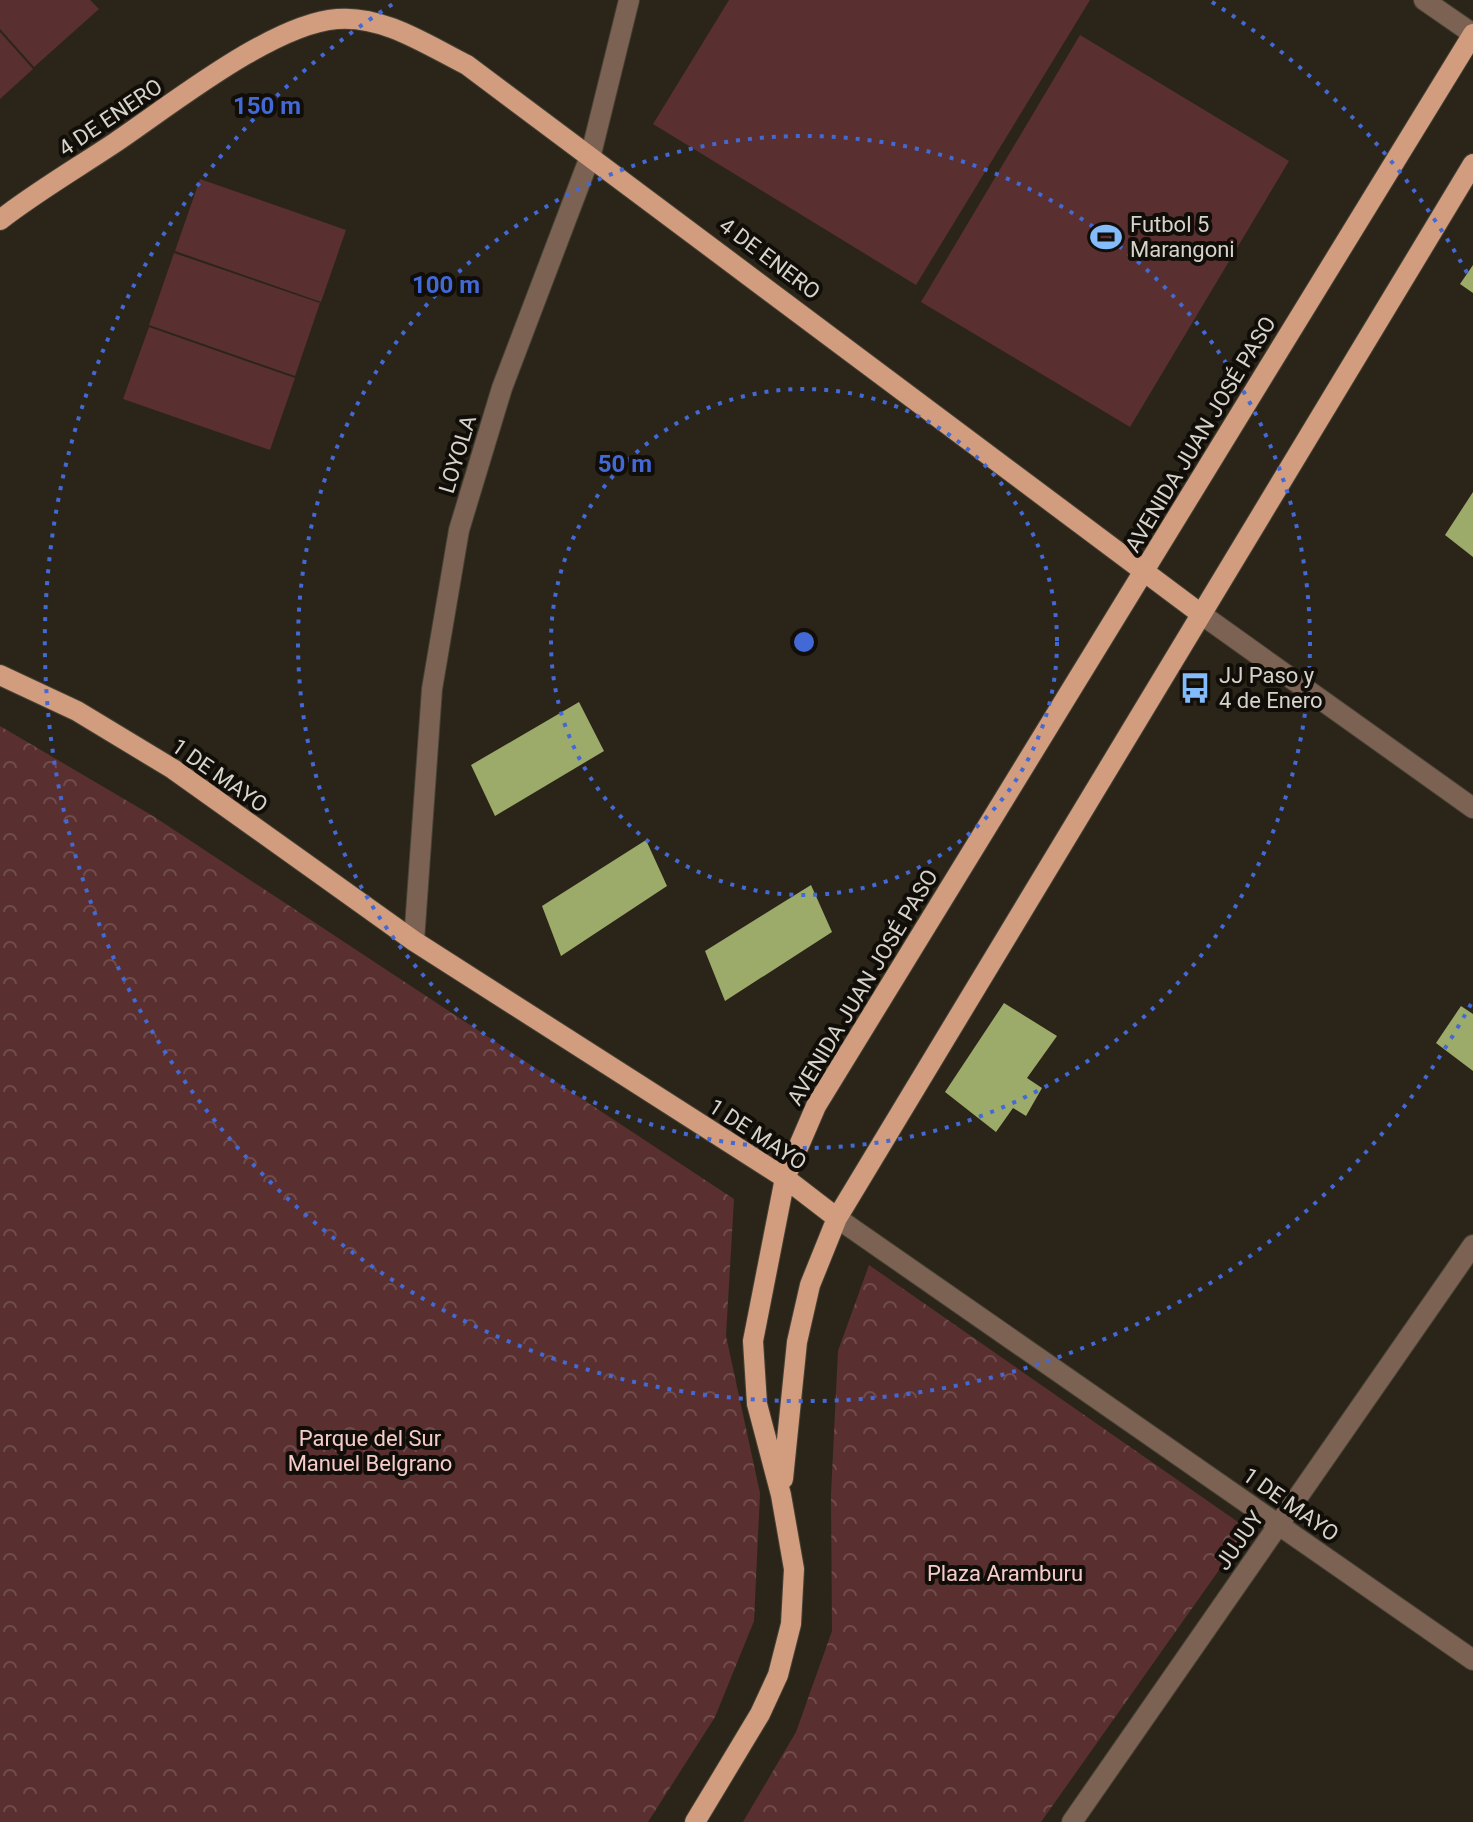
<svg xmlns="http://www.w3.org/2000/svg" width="1473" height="1822" viewBox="0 0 1473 1822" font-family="Roboto,sans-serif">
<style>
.grass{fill:#592f30}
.park{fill:url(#park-crowns)}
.building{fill:#9caa6a}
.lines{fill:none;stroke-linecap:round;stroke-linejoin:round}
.minor-casing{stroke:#464135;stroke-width:22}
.major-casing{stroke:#464135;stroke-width:22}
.minor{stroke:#7b6253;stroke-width:20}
.major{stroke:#d19d7e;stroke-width:20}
.ring{fill:none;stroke:#4269d5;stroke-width:4;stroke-dasharray:4 8}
.labels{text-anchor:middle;stroke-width:8;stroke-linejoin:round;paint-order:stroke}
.street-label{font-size:22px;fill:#d6d3cb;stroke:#110e09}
.poi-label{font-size:22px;fill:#d6d3cb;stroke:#110e09;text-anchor:start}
.park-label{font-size:22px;fill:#f6cccb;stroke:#110e09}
.centre{fill:#4269d5;stroke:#110e09;stroke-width:4}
.ring-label{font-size:24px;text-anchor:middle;font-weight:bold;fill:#4269d5;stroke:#110e09;stroke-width:8;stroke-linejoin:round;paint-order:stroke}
</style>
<defs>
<pattern id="park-crowns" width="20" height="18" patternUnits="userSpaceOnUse" patternTransform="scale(2)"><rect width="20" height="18" fill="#592f30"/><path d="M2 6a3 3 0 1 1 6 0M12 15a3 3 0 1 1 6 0" fill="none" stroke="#704c4d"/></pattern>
</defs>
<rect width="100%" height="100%" fill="#2b2519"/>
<path class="grass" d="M0,0H90L99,9L34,67L0,29Z
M729,0H1090L916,285L653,124Z
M0,32L33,69L0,99Z
M1080,35L1289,161L1130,427L921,302Z
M200,179L346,230L321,302L175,251Z
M174,253L320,303L295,376L149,325Z
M149,327L295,378L270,450L123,399Z"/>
<path class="park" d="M0,726L153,816L734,1199L726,1336L760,1493L754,1621L715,1717L648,1822H0Z
M869,1265L1248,1529L1041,1822H743L796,1732L832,1631L831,1494L838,1351Z"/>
<path class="building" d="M1473,265V293L1460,284Z
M1473,492V557L1445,535Z
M579,702L604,751L495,816L471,765Z
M646,840L667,886L561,956L542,906Z
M811,885L832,932L725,1001L705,951Z
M1004,1003L1057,1036L1027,1078L1042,1088L1026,1116L1013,1108L996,1132L945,1092Z
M1461,1006L1473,1014V1071L1436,1043Z"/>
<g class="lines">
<defs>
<path id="minor" d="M1424,0L1473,34
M1201,614L1473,808
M414,941L432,689L459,530L502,388L591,154L629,0
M837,1218L1473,1660
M1072,1822L1473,1245"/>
<path id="major" d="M0,220C36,192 77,168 116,142C171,105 272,24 337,19C383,15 427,45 467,65L1201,614
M0,675L77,711L173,769L414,941L785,1178L837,1218
M783,1479L797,1342L810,1285L837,1218L1473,164
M695,1822L760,1714L778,1675L791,1624L794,1569L781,1495L757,1404L753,1341L785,1178L816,1106L1473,34"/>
</defs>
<use href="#minor" class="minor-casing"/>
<use href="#major" class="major-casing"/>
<use href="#minor" class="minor"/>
<use href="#major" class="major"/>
</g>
<g class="ring">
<circle cx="804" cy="642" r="253"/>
<circle cx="804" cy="642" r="506"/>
<path d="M1471 1004A759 759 0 1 1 396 2M1212 2A759 759 0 0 1 1471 280"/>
</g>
<defs>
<symbol id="stadium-bare" viewBox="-9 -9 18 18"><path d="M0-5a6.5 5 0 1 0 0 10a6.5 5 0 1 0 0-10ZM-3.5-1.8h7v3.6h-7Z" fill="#84bcfb" stroke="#110e09" stroke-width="2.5" paint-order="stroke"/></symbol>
<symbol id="bus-bare" viewBox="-9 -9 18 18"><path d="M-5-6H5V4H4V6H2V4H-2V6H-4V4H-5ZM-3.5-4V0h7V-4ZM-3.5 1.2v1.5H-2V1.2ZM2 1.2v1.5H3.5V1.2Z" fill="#84bcfb" stroke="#110e09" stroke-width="2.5" paint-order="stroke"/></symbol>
</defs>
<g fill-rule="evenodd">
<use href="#stadium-bare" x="1084" y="215" width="44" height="44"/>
<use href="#bus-bare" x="1173" y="666" width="44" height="44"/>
</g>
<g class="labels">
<g class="street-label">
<text transform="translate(110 117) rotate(-34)" y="8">4 DE ENERO</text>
<text transform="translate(770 258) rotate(37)" y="8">4 DE ENERO</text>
<text transform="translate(1200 434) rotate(-59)" y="8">AVENIDA JUAN JOSÉ PASO</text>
<text transform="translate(457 454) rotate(-73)" y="8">LOYOLA</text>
<text transform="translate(220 775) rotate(35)" y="8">1 DE MAYO</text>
<text transform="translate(862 987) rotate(-59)" y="8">AVENIDA JUAN JOSÉ PASO</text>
<text transform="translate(758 1134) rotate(33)" y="8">1 DE MAYO</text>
<text transform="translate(1291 1504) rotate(35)" y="8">1 DE MAYO</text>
<text transform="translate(1239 1540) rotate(-55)" y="8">JUJUY</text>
</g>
<g class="poi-label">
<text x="1130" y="232">Futbol 5<tspan x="1130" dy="25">Marangoni</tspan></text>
<text x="1219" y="683">JJ Paso y<tspan x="1219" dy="25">4 de Enero</tspan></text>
</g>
<g class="park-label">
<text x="370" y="1446">Parque del Sur<tspan x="370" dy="25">Manuel Belgrano</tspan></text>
<text x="1005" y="1581">Plaza Aramburu</text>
</g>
</g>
<circle cx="804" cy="642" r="12" class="centre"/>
<g class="ring-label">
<text x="267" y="114">150 m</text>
<text x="446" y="293">100 m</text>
<text x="625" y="472">50 m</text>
</g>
</svg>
